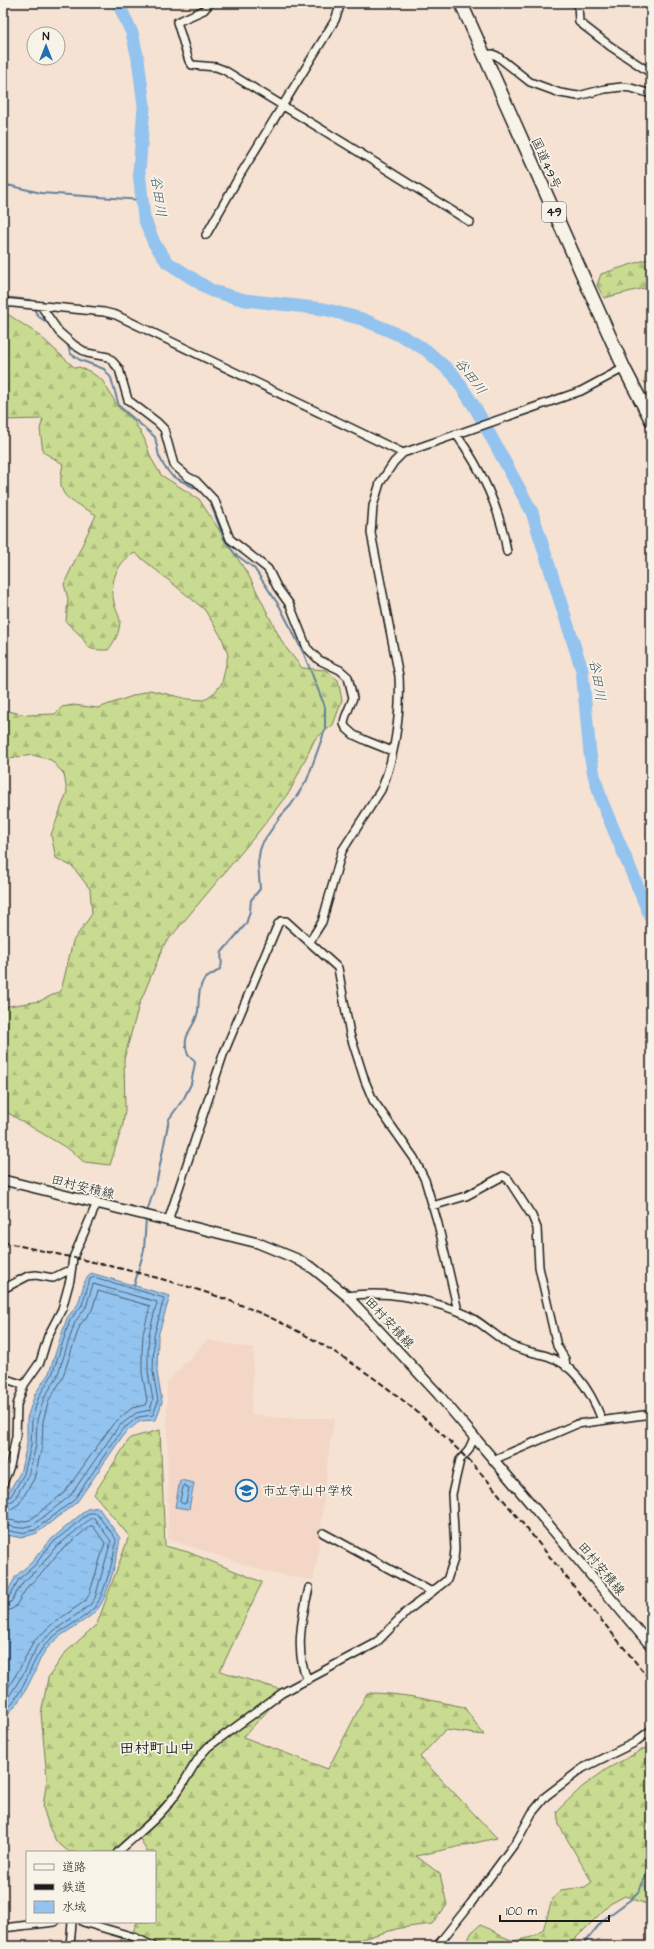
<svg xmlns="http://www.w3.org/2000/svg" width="654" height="1949" viewBox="0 0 654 1949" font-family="'Architects Daughter','Klee One',sans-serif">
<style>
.built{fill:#f3d6c5}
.forest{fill:url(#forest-firs);stroke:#727c56}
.water{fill:url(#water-ripples);stroke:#63809b}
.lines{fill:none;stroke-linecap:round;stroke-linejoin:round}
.shore{stroke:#4c5f70;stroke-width:1}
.stream{stroke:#63809b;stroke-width:2}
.river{stroke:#93c3ef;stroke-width:13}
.street-casing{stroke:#1c1c1c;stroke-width:10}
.secondary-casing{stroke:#1c1c1c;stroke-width:12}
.highway-casing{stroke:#1c1c1c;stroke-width:15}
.street{stroke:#f7f3e8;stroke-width:7}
.secondary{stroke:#f7f3e8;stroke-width:9}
.highway{stroke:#f7f3e8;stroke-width:12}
.rail{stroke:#1c1c1c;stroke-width:2;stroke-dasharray:6 3;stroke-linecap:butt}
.labels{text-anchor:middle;stroke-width:3.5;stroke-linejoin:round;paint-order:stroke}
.shield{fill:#f7f3e8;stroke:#5e5c59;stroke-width:1}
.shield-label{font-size:12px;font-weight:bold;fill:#1c1c1c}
.street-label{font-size:13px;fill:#1c1c1c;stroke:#f7f3e8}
.poi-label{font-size:13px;fill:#1c1c1c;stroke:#f7f3e8;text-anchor:start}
.water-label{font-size:14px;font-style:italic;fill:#465666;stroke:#f7f3e8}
.quarter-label{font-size:15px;font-weight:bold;fill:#1c1c1c;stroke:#f7f3e8}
</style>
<defs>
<pattern id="forest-firs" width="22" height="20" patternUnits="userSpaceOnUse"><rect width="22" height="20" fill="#c8db90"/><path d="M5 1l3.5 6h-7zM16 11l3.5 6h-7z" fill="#abbb7c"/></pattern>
<pattern id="water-ripples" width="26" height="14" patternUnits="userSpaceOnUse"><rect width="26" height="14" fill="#93c3ef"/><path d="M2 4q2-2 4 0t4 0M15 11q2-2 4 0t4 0" fill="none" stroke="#7ea7cc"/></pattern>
</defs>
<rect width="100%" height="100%" fill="#f5e2d3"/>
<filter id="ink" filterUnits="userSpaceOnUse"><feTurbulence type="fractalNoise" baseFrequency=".025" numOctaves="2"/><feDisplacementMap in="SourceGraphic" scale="8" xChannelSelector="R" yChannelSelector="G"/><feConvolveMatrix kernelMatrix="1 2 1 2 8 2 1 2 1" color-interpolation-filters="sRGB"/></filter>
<g filter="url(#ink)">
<path class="built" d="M207,1340L254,1349L251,1414L279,1418H335L330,1441L317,1559L313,1580L271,1573L168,1539L167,1382Z"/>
<path class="forest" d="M651,258V295L644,288L604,298L597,285L601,274Z
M9,315L39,335L75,368L79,367L89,371L102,380L119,408L134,421L144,438L151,458L161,475L199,499L249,576L283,644L302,668L326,670L338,680L342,700L333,725L315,739L290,791L256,835L164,945L139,1005L124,1059L125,1110L123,1124L110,1165L84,1162L70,1150L3,1110V1007L40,1001L61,991L73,941L92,914L90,889L73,867L56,858L51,835L67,792L64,774L51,760L33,755L3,759V710L27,715L55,714L62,707L73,705L98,708L150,690L188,699L204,700L215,692L222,683L228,655L222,638L211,620L204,609L135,553C117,562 109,582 114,602C115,609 120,616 120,622C119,634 115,641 108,650C82,650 92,648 78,633C74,629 70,626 66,622L68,599L64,584L96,515C69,498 55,500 63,464L43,452L40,429L43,419L3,420V316Z
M651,368V387L644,382L646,372Z
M160,1430L165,1546L188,1552L262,1582L220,1671L286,1691L243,1737L328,1769L367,1693C404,1693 429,1700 464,1707L484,1735L445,1730L420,1757L497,1838L416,1856L440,1874L447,1905L432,1924L400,1928L355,1941V1946H116L122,1938L130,1939L137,1922H155V1852H147L141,1840L131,1837L124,1840L112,1852H69L56,1841L49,1827L43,1807L47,1778L41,1714L48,1678L65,1653L97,1624L129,1536L94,1494L130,1438Z
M651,1745V1918L646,1904L625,1896L610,1904L568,1946H464L472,1932L480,1925L490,1929L501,1936L514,1941L532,1937L543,1930L552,1900L561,1890L585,1887L592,1882L559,1825L557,1811L582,1787L607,1769Z"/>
<path class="water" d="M91,1273L170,1296L158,1336L157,1372L162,1402L156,1420L140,1421L124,1434L77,1502L37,1533L21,1538L3,1534V1497L8,1493L20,1473L27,1445V1418L35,1394L49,1373L67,1318L78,1304L85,1281Z
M180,1480L194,1483L189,1509L175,1507Z
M98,1507L120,1538C118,1555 107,1602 95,1612C80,1626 57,1634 45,1651C40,1657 38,1666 34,1673C27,1689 17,1707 3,1718V1600L16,1576L32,1562L47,1543L87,1509Z"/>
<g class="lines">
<path class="shore" d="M184,1485L189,1488L186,1503L184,1504L180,1502Z
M3,1500L11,1496L24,1474L31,1445L32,1419L39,1396L52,1375L70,1320L82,1305L90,1279L94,1277L164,1298L154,1336L153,1372L158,1401L153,1415L138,1417L121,1431L74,1500L35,1530L21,1533L3,1530
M3,1505L14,1500L28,1476L36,1446L37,1420L44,1398L57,1377L75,1322L86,1307L93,1284L157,1302L149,1334L148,1351V1372L153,1400L150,1410L136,1413L118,1427L70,1496L33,1525L20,1528L3,1525
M3,1511L11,1509L19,1504L34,1479L42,1447L43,1421L49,1400L62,1379L80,1325L92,1310L98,1291L150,1306L143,1334L142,1351V1373L147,1400L145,1405L132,1408L113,1424L65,1492L30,1520L20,1522L3,1519
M3,1600L8,1599L19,1579L35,1565L50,1545L89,1513H96L116,1539C116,1552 103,1599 94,1608C79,1624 53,1631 41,1650C28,1670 22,1697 3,1713
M3,1605L11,1602L23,1582L39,1568L54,1549L91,1518H94L111,1541L95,1598L90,1605L55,1630L37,1646L25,1671L3,1706
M3,1611L10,1610L15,1607L28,1586L43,1572L58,1553L90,1526H93L105,1543L89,1595L85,1601L51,1625L33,1642L20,1668L3,1696"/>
<path class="stream" d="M3,184L41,193L142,200
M3,206L7,184
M3,297L30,300L32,303
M33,308L39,317L51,325
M66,341L71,354L80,360L104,369L111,378L119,406L155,437L159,456L164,466L172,476L201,491
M147,1212L157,1180L169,1119L184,1098L191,1084L195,1063L194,1060L188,1055C180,1034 195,1029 198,1011C199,1001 198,992 202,983C206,975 218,974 221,967C223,962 220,956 222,952L246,924L250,911L251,900L260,889L258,863L260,850L263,842L280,817L291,805L307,780L325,730V707L304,654L280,607L254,568L235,554L224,539L210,501
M134,1286L144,1250L146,1218
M582,1946L603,1920L630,1900L639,1891L651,1863"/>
<path class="river" d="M118,3L132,33L138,59L144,106L139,172L144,218L154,243L167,262L212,291L245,300L324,309L362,319L404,337L426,350L453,374L476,409L532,512L582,670L590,754L594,775L602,802L651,918"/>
<defs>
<path id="street" d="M210,3L204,10L177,22L189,61L192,65L216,67L224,70L349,146L470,222
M578,3L579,22L610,46L651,73
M484,55L492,54L497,56L530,82L560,93L578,96L605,89L622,87L631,88L651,94
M206,235L240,175L335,20L341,3
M3,302L104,312L116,315L403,453
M41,306L59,332L74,345L87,353L108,357L114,363L119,369L128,400L157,422L164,429L174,465L188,477L196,481L215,501L230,539L268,569L277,587L290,605L307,648L319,660L340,670L348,677L353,698L345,718L344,724L346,728L354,735L367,741L392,751
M641,401L651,398
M456,434C481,468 501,511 507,552
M310,941L322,922L342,851L381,790C395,758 401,711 399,676L371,533L373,506L380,483L394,462L403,453L581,391L624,368
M432,1206L466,1196L503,1176L508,1179L532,1216L537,1228L539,1267L557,1346L565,1359L566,1367
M168,1221L223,1055L278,924L281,921H286L338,968L350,1034L365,1081L373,1100L414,1158L425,1180L438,1224L458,1311C477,1318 490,1332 507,1343C519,1351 534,1352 547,1356C576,1365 592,1394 602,1420
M3,1289L28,1276L36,1275L53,1278L65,1272L71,1271
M347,1296C386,1290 422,1298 458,1311
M3,1378L24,1385
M493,1460L577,1424L651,1414
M3,1484L10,1466L16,1436L17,1405L24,1385L40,1362L48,1336L62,1309L70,1280L73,1258L97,1203
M323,1533L432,1592
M308,1680C294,1654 302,1616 309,1588
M118,1852C137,1834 158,1819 173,1798C186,1782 193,1762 208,1747L282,1693L376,1643L406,1612L447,1580L454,1559L455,1549L452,1494L460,1460L468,1451L474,1438
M83,1922L134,1937L153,1946
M3,1928L55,1922
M70,1946L72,1922
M437,1946L471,1903L518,1839L532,1813L546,1796L583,1768L634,1743L651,1730"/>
<path id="secondary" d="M3,1180L258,1243L297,1259L314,1269L347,1296L438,1394L651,1646"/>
<path id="highway" d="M461,3L624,368L651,420"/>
</defs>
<use href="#street" class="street-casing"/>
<use href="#secondary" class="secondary-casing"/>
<use href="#highway" class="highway-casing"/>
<use href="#street" class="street"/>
<use href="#secondary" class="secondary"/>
<use href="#highway" class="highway"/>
<path class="rail" d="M3,1242C77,1259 153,1273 225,1299C327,1336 416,1401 488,1481L651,1681"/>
</g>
</g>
<defs>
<symbol id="school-ring" viewBox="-11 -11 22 22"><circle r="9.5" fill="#f7f3e8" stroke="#1f6fb2" stroke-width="1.5"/><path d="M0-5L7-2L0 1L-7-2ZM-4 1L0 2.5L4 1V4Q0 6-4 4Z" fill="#1f6fb2"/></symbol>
</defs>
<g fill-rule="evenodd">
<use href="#school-ring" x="234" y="1478" width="25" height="25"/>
</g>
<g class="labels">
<rect class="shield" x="542" y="202" width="24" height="20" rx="3"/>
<g class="shield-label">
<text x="554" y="216">49</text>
</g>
<g class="street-label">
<text transform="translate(547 163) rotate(66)" y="5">国道49号</text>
<text transform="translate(83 1186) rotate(14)" y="5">田村安積線</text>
<text transform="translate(390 1322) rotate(47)" y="5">田村安積線</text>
<text transform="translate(602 1568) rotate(50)" y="5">田村安積線</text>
</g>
<g class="poi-label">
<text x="262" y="1495">市立守山中学校</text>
</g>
<g class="water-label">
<text transform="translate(159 196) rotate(82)" y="5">谷田川</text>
<text transform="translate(471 376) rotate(53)" y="5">谷田川</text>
<text transform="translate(598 680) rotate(81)" y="5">谷田川</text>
</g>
<g class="quarter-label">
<text x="157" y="1753">田村町山中</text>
</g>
</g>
<rect width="654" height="1949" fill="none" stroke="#f7f3e8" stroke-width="16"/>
<rect x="8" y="8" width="638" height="1933" fill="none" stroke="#1c1c1c" stroke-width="1.5" filter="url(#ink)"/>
<rect x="26" y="1851" width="130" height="72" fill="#f7f3e8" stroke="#9f9d96"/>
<rect x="34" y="1864" width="20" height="6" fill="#f7f3e8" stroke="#9f9d96"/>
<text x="62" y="1871" font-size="12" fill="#1c1c1c">道路</text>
<rect x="34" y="1884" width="20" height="6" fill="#1c1c1c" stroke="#9f9d96"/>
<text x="62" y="1891" font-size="12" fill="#1c1c1c">鉄道</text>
<rect x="34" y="1901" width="20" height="12" fill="url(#water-ripples)" stroke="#9f9d96"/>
<text x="62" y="1911" font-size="12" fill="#1c1c1c">水域</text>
<g transform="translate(46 46)"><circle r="19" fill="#f7f3e8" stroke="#9f9d96"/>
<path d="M0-3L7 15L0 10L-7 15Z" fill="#1f6fb2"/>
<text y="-6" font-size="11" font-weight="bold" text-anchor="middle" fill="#1c1c1c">N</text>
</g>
<path d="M500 1915v6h109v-6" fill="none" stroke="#1c1c1c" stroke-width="2"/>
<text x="506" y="1915" font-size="12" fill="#1c1c1c" stroke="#f7f3e8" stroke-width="3" paint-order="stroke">100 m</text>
</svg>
